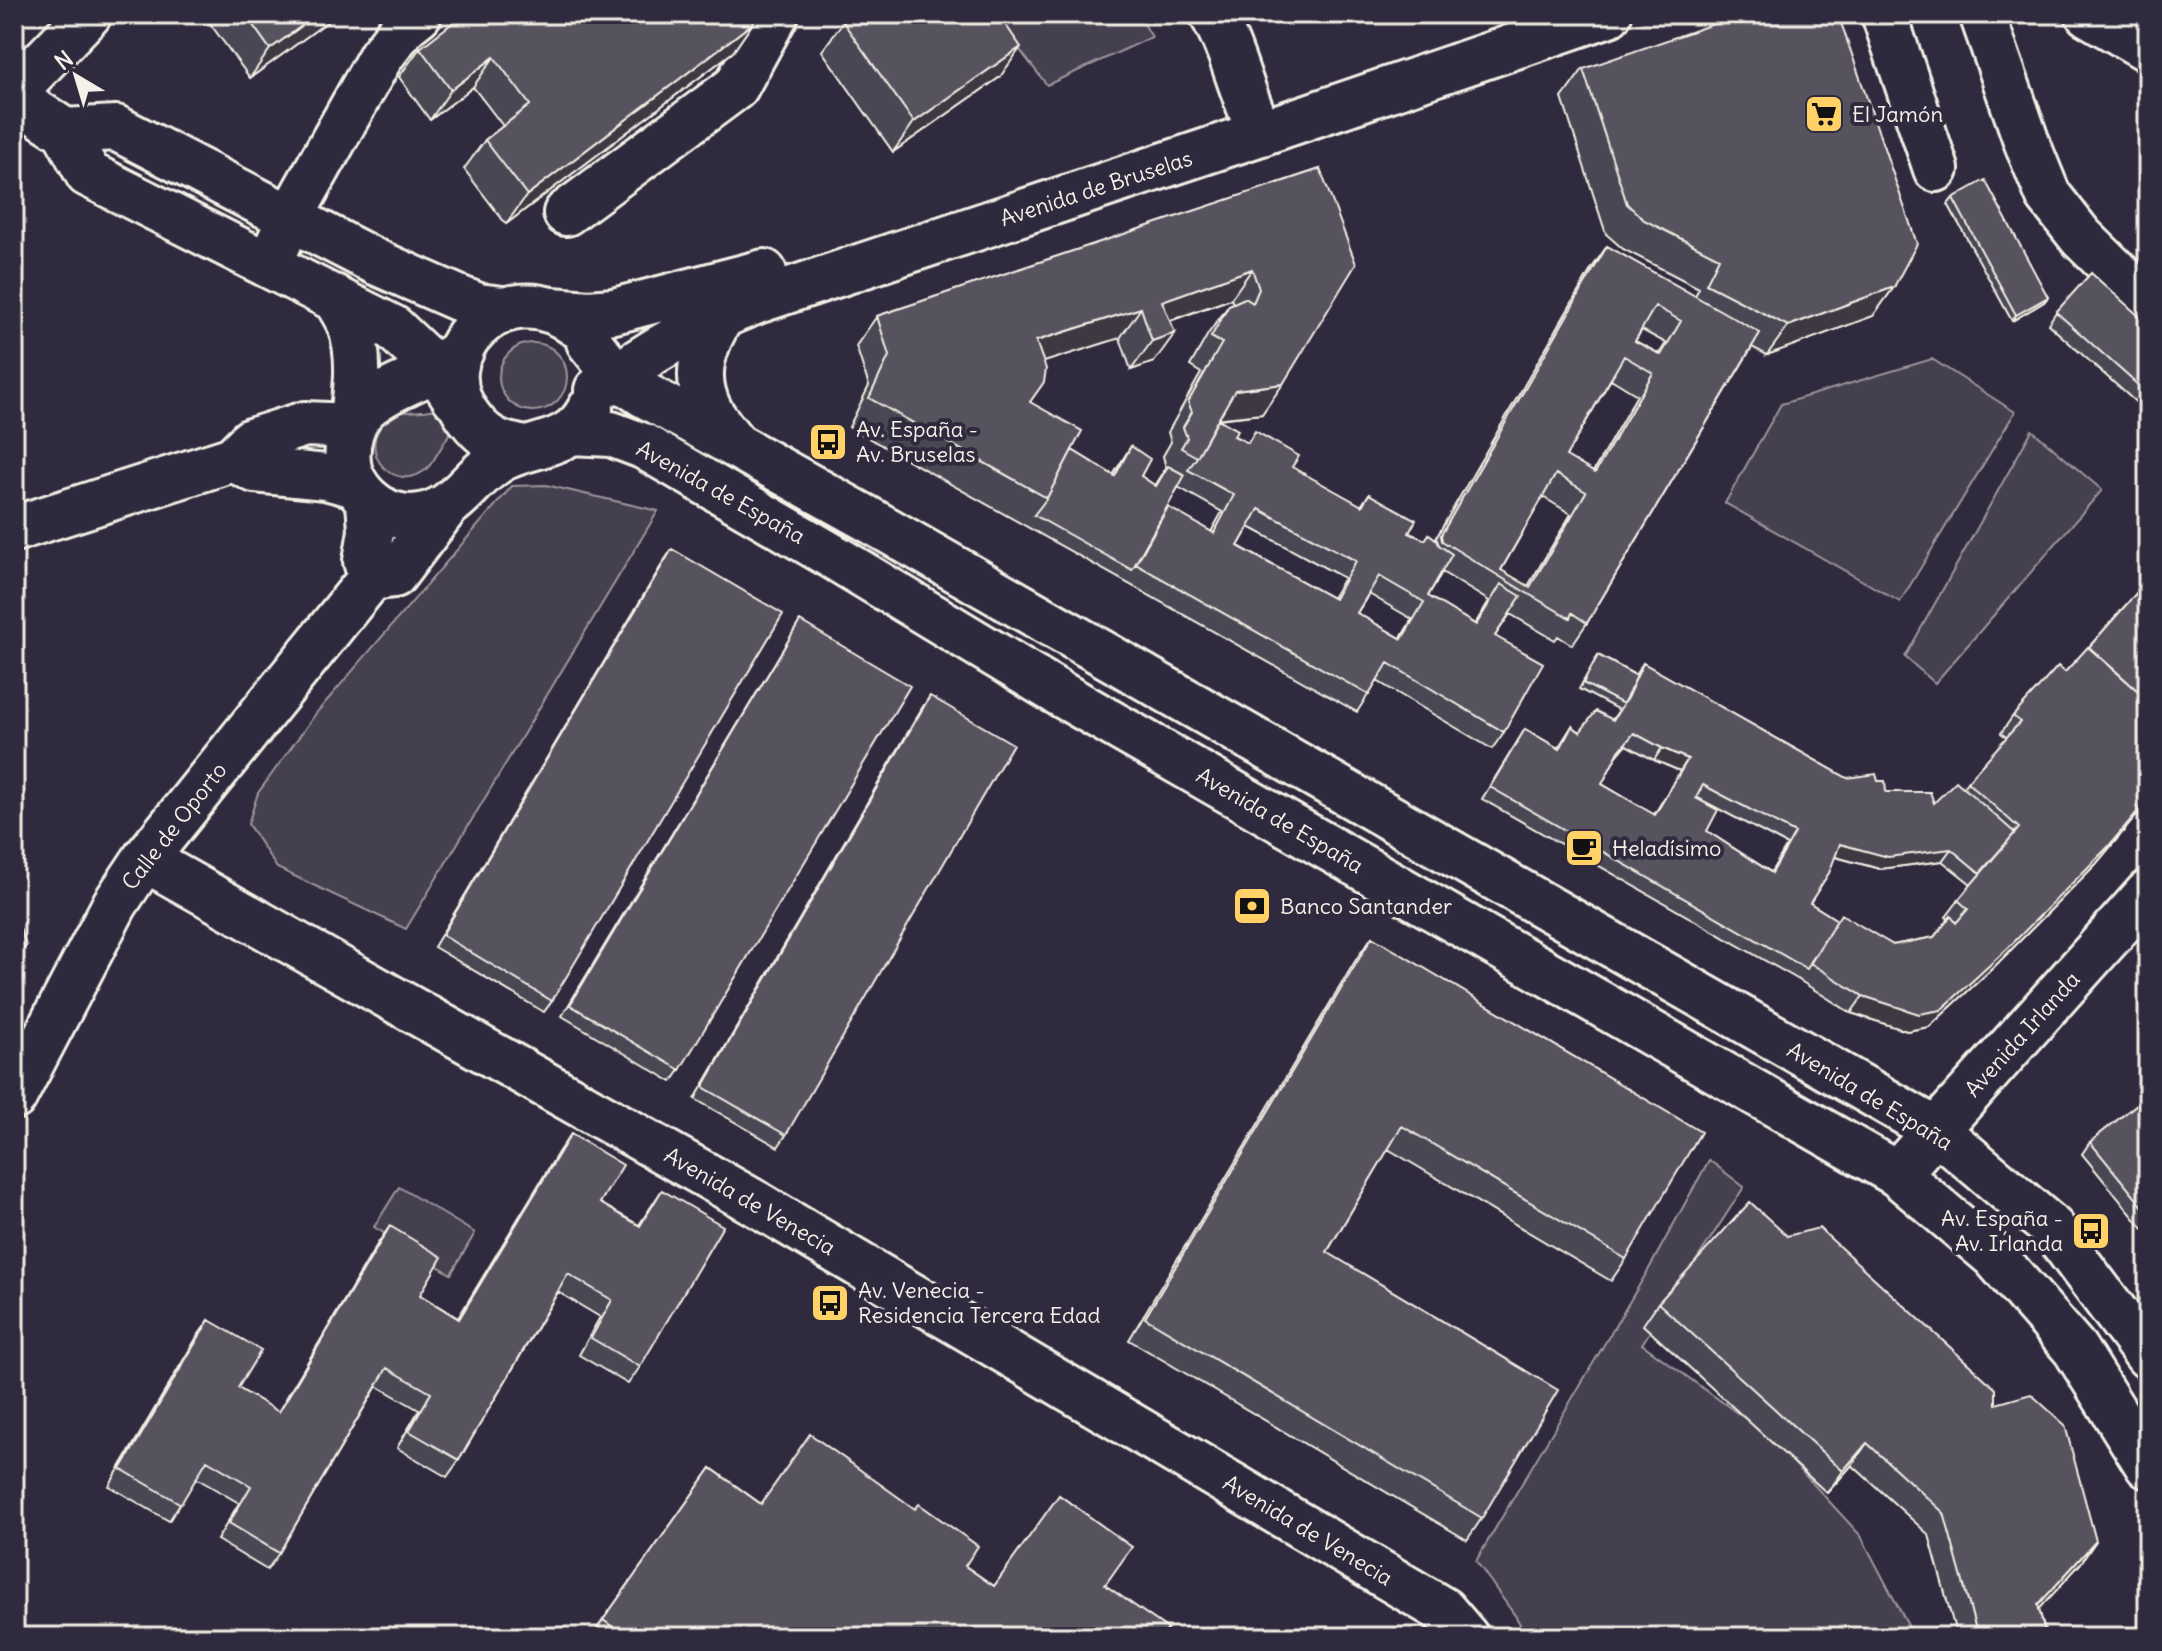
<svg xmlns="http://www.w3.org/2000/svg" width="2162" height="1651" viewBox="0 0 2162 1651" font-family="Delius,sans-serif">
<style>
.green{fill:#454050;stroke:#9c989c;stroke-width:2}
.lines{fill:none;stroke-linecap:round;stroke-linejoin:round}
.minor-casing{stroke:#f4f1e8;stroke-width:50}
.major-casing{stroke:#f4f1e8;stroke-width:50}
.highway-casing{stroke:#f4f1e8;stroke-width:50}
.minor{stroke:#2f2a3d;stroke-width:44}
.major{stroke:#2f2a3d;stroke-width:44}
.highway{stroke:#2f2a3d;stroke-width:44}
.wall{fill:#4a4752;stroke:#f4f1e8;stroke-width:2;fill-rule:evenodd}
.shaded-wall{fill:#3c3942;stroke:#f4f1e8;stroke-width:2}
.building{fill:#56525f;stroke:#f4f1e8;stroke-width:2;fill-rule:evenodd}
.labels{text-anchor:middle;stroke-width:8;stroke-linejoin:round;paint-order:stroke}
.poi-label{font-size:22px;fill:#f4f1e8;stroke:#2f2a3d;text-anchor:start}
.street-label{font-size:22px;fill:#f4f1e8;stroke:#2f2a3d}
</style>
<rect width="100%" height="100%" fill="#2f2a3d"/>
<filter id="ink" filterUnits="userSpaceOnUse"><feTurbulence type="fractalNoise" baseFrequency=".0125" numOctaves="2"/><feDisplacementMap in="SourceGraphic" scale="16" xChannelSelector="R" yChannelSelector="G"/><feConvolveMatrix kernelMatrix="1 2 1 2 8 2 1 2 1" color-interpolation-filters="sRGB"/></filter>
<g filter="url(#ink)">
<path class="green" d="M992,14H1138L1152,37L1047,85Z
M499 377a34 34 0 1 1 68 0a34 34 0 1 1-68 0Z
M1932,359L2015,412L1900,602L1725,503L1781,404Z
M440,408C455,432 453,427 439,451C435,458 431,466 424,471C396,491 362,458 379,429C383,423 385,418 391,415C402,410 410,413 422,411C428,411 434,409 440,408Z
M2032,430L2102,490L1935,683L1905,657Z
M546,485L658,511L406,929L277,868L248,824L258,793L317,712L512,486Z
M1709,1160L1744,1187L1642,1344L1769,1436L1861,1536L1914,1637H1527L1516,1617L1476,1561L1650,1267Z
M399,1187L475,1233L451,1274L374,1227Z"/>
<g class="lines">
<defs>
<path id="minor" d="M1212,14C1234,51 1241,95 1261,133
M1884,14L1936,169
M1982,14L2027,143L2048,195L2081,237L2148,303
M14,92L89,14
M14,98L65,131L88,174L393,328L435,368L455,398
M65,131L116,128L376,262L458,298L478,306L503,309
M566,213L736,87L776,14
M278,245L290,218L381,56L405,25L419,14
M233,459L255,470L326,477L356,485
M369,501L371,531L366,561L371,578
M14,529L233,459L251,441L305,424L352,426C356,393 362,357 350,325C346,316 340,306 334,297
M145,859L757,1204L1443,1610L1466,1637
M14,1097L115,904L145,859L371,578L394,575L445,508
M1897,1174L2148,893"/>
<path id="major" d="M552,310L589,313L614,311L764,272
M723,314C703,345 692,376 710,411C716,422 725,432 733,442
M589,342L616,376L643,394L868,519L1936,1130L2052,1228L2148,1356
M461,351C447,361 434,369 419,377C401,386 381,393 366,407C351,421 346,443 348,463C350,481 363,497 378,507C388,514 401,517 413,517C459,513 467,477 503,458C535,442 571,447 590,409
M597,390C652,350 697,324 760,300L1261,133L1609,14
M572,432L611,434L643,446L834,557L1057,692L1897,1174L1994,1256L2075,1349L2148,1466
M525,449C518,447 508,446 501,443C489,439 479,430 472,421C417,355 505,269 575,324"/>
<path id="highway" d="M2088,14L2148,49"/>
</defs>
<use href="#minor" class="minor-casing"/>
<use href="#major" class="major-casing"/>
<use href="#highway" class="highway-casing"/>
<use href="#minor" class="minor"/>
<use href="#major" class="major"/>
<use href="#highway" class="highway"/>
</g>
<path class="wall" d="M203,14H338L250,78Z
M843,22L1000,77L893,152L822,51Z
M753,23L733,52L506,224L464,169L485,140L503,126L473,87L430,120L399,77L420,48Z
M1583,69L1894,287L1873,316L1767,355L1752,347L1587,623L1572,645L1558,636L1555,640L1510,614L1495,636L1504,732L1492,749L1377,681L1357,712L849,427L869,386L856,346L877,316L1320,169L1262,414L1218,419L1234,436L1361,506L1369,494L1409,533L1425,540L1436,538L1592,268L1607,246L1695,296L1699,288L1623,249L1606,234L1562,98ZM1231,299L1233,303L1229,305L1208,334L1190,366L1201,373L1168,432L1171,442L1163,456L1166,468L1155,486L1141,476L1131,446L1113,475L1072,450L1030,402L1043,362L1120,338L1131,370L1154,362L1170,321ZM1642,330L1666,343L1659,354L1635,341ZM1611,379L1637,395L1593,472L1566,456ZM1178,487L1222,512L1211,532L1165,511ZM1543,497L1571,514L1528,586L1501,570ZM1249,527L1344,578L1332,598L1238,546ZM1442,572L1489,601L1475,624L1428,596ZM1369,594L1412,619L1401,638L1357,613Z
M1953,198L2048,297L2044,302L2012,321L1948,204Z
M2056,312L2148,324V413L2048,324Z
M672,549L552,1001L544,1012L434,947L664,561Z
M2148,580V802L2096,864L1996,965L1929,1027L1907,1031L1851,1013L1799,980L1482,799L1525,729L1558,748L1572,726L1580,732L1612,720L1619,710L1579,689L1598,655L1635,675L1643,663L1847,778L1878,781L1886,792L1934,803L1963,787L2007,738L2001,733L2013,716L2065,672L2089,647ZM1626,745L1654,760L1680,771L1654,815L1602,784L1616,757ZM1696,797L1787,845L1771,872L1707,831ZM1835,857L1880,869L1942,861L1971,884L1946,917L1949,919L1934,937L1893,945L1837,920L1810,903Z
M800,621L680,1070L672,1082L562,1016Z
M930,696L786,1135L778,1147L695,1099L922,708Z
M1372,937L1626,1259L1611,1281L1388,1149L1327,1252L1482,1518L1467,1540L1129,1340L1357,958Z
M2148,1117V1235L2082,1154L2090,1142Z
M571,1134L600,1203L639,1225L662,1190L640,1367L628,1384L579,1355L600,1317L558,1292L459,1460L447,1477L397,1448L419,1410L377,1386L279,1553L267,1570L217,1540L239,1503L196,1478L169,1521L109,1486L197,1337L209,1320L238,1388L278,1412L378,1243L390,1226L420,1295L458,1318L559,1151Z
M1787,1236L1996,1404L2081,1563L2039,1609L2045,1632L2103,1631L2099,1637H1957L1929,1535L1852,1465L1827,1493L1643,1325L1658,1303Z
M711,1468L761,1504L965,1566L994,1586L1105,1585L1162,1637H591Z"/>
<path class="shaded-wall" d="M318,14H338L250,78L270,49Z
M753,23L733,52L506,224L527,195Z
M1021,47L1000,77L893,152L914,122Z
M494,57L473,87L430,120L451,90Z
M1252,269L1231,299L1148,328L1162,301Z
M1894,287L1873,316L1767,355L1788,326Z
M2048,297L2044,302L2012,321L2016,315Z
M1141,308L1120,338L1016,371L1036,341Z
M1175,333L1154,362L1131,370L1152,341Z
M1283,384L1262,414L1214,419L1235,390Z
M1662,748L1688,759L1680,771L1654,760Z
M2148,799V802L2096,864L1996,965L1929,1027L1907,1031L1851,1013L1863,996Z
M1840,844L1951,849L1942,861L1880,869L1832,856Z
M26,946L14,964V950Z
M1867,1443L1852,1465L1827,1493L1843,1471Z
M2096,1541L2081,1563L2023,1627L2038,1605Z"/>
<path class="building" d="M245,14H318L270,49Z
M464,14H747L753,23L527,195L485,140L530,105L494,57L451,90L420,48Z
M853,14H998L1021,47L914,122L843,22Z
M1742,14H1838L1917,244L1894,287L1788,326L1706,284L1719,258L1644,220L1627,204L1583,69Z
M1320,169L1356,264L1283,384L1235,390L1197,457L1181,448L1187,438L1183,427L1192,412L1188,402L1222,343L1211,337L1229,305L1245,298L1253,303L1259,289L1252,269L1162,301L1175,333L1152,341L1141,308L1036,341L1046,369L1044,382L1030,402L1082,431L1047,498L869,398L889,356L877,316Z
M1985,180L2048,297L2016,315L1953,198Z
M1607,246L1760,333L1587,623L1572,613L1570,618L1525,592L1442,541L1441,535ZM1655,306L1681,321L1661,355L1635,341ZM1624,356L1653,373L1595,473L1566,456ZM1556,474L1586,492L1530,587L1501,570Z
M2091,273L2148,324V394L2056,312Z
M1218,419L1238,430L1234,436L1248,443L1255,431L1299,456L1292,467L1362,506L1369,494L1416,520L1409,533L1425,540L1429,534L1437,540L1439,545L1452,554L1428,596L1476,625L1501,584L1521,596L1495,636L1543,663L1504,732L1388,663L1369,695L1136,564L1168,507L1214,533L1234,495L1188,470L1197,457ZM1259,509L1356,561L1334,599L1238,546ZM1379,576L1424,602L1402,639L1357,613Z
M1131,446L1150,459L1141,476L1156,486L1168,466L1185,475L1132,570L1034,515L1047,498L1072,450L1115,476Z
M672,549L783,614L552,1001L442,935Z
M2148,580V700L2089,647Z
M800,621L910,686L680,1070L570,1005Z
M2088,647L2148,700V799L2108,847L2008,948L1941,1010L1919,1014L1863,996L1810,963L1841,914L1893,945L1934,937L1951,916L1956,923L1968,909L1958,900L2019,828L1967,782L2020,722L2013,716L2058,666L2065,672Z
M1598,655L1637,676L1623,704L1583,683Z
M1643,663L1847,778L1876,774L1878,781H1885L1886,792H1930L1934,803L1956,781L2015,833L1980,873L1951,849L1888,857L1840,844L1829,873L1810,903L1837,920L1807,969L1490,787L1525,729L1560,749L1572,726L1580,732L1596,711L1613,720L1627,698ZM1634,733L1662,748L1688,759L1655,815L1602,784L1619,751ZM1703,785L1795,833L1772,873L1707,831L1718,810L1696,798Z
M930,696L1013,744L786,1135L703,1087Z
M14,910L26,946L14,950Z
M1372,937L1701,1132L1626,1259L1402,1126L1327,1252L1558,1390L1482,1518L1145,1318Z
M2137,1104L2148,1117V1213L2090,1142Z
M571,1134L623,1165L600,1203L640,1226L662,1190L723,1226L640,1367L591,1338L612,1300L568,1274L459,1460L409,1431L431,1393L387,1368L279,1553L229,1523L251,1486L207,1460L181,1504L121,1469L209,1320L261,1350L238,1388L279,1412L390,1226L442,1257L420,1295L459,1319Z
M1750,1202L1787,1236L1819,1228L1996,1389V1404L2031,1394L2065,1425L2096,1541L2038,1605L2045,1632L2103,1631L2098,1637H1978L1944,1513L1867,1443L1843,1471L1658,1303Z
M810,1434L915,1509L919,1504L978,1546L965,1566L994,1586L1059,1495L1132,1547L1105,1585L1168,1629L1162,1637H627L603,1620L711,1468L761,1504Z"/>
</g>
<defs>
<symbol id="supermarket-square" viewBox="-11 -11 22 22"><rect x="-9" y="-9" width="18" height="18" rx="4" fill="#ffd166" stroke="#2f2a3d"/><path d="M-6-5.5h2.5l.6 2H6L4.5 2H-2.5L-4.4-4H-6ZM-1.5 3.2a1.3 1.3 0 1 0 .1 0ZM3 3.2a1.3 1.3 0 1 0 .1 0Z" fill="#111"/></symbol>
<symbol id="bus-square" viewBox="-11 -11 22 22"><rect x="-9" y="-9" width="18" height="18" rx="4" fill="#ffd166" stroke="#2f2a3d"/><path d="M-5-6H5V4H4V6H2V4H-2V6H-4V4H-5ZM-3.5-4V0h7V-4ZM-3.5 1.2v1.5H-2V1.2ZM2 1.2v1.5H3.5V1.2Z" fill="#111"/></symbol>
<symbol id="cafe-square" viewBox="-11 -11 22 22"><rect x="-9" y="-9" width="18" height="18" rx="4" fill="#ffd166" stroke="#2f2a3d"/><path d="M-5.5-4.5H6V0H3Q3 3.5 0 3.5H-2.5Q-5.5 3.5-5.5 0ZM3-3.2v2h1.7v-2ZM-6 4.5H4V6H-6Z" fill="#111"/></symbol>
<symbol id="bank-square" viewBox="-11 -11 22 22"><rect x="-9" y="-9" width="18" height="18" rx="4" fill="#ffd166" stroke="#2f2a3d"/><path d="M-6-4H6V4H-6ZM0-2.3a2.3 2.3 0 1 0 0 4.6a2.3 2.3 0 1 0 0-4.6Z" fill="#111"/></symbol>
</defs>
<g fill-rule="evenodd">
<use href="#supermarket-square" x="1802" y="92" width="44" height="44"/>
<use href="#bus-square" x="806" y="420" width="44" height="44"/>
<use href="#cafe-square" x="1562" y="826" width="44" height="44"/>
<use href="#bank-square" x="1230" y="884" width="44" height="44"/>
<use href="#bus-square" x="2069" y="1209" width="44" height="44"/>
<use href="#bus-square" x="808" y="1281" width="44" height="44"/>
</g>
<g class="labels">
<g class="poi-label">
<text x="1852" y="122">El Jamón</text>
<text x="856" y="437">Av. España -<tspan x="856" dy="25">Av. Bruselas</tspan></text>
<text x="1612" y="856">Heladísimo</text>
<text x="1280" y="914">Banco Santander</text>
<text x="2063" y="1226" text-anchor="end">Av. España -<tspan x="2063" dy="25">Av. Irlanda</tspan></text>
<text x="858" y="1298">Av. Venecia -<tspan x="858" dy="25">Residencia Tercera Edad</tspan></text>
</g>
<g class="street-label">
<text transform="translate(1096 188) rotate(-18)" y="8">Avenida de Bruselas</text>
<text transform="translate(721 492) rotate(29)" y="8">Avenida de España</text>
<text transform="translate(1280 820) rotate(30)" y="8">Avenida de España</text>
<text transform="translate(174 826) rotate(-52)" y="8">Calle de Oporto</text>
<text transform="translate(2022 1034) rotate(-48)" y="8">Avenida Irlanda</text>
<text transform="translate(1870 1096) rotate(31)" y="8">Avenida de España</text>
<text transform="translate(750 1201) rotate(30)" y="8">Avenida de Venecia</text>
<text transform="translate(1308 1530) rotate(31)" y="8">Avenida de Venecia</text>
</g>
</g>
<rect width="2162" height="1651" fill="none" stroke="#2f2a3d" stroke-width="48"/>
<rect x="24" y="24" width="2114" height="1603" fill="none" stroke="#f4f1e8" stroke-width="3" filter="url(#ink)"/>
<g transform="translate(76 76) rotate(322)" stroke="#2f2a3d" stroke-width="6" paint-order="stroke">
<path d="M0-6L14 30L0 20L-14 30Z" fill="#f4f1e8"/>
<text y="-12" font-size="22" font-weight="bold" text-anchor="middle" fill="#f4f1e8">N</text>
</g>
</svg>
